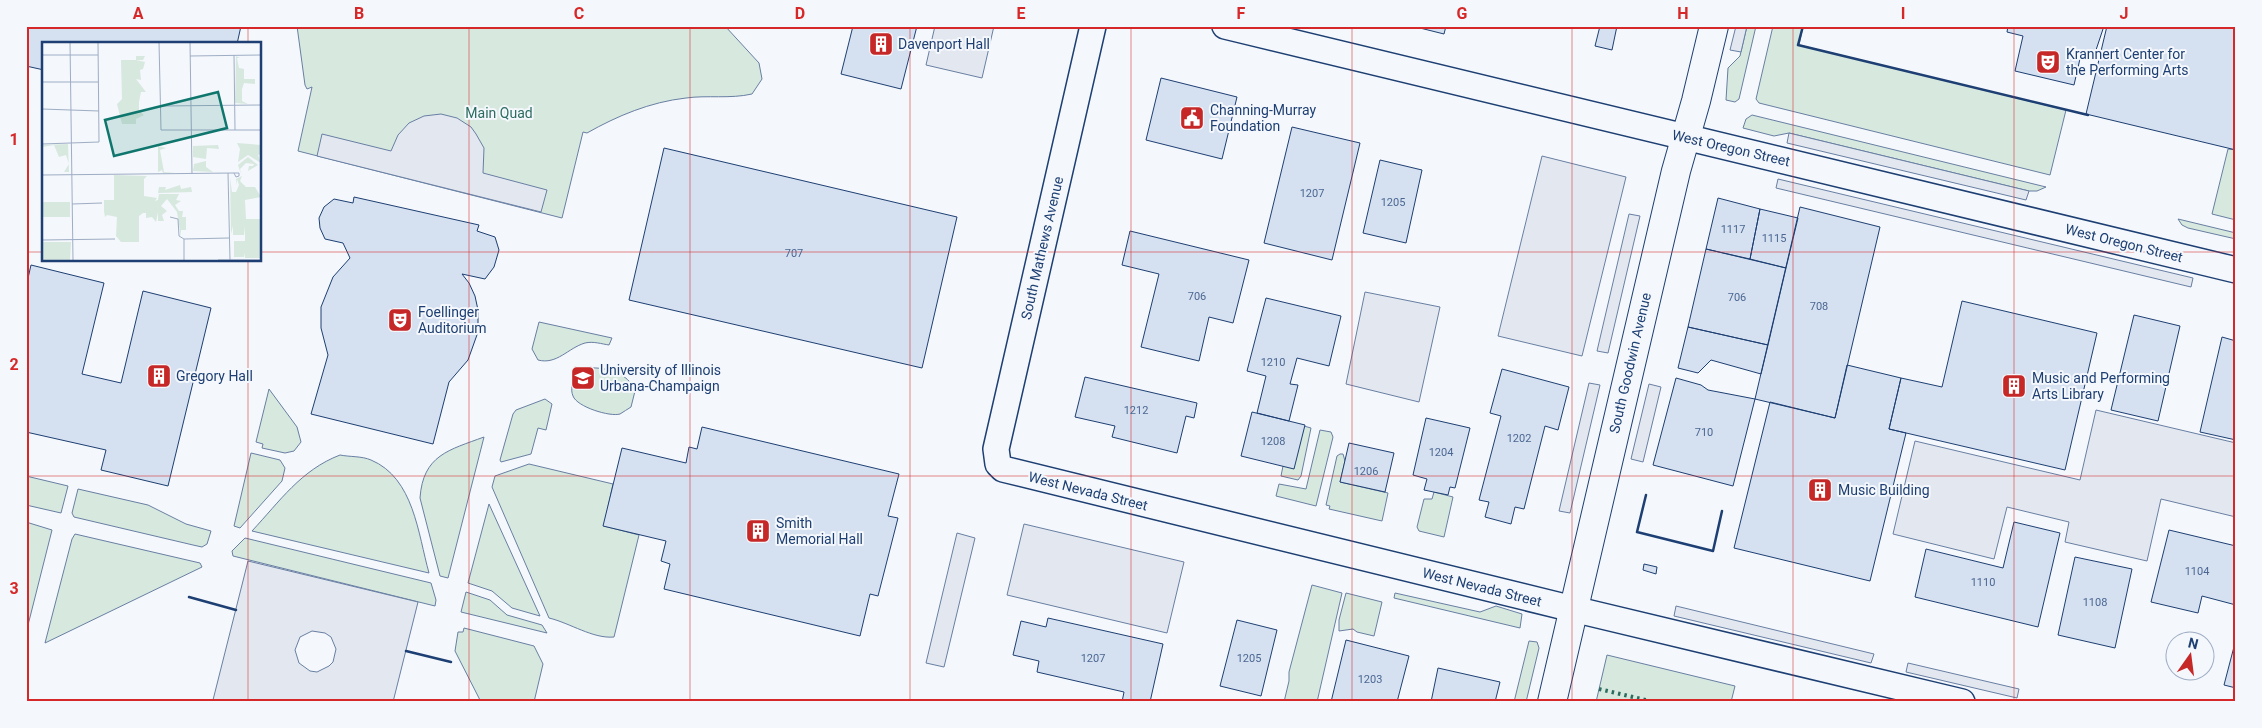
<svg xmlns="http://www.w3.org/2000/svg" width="2262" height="728" viewBox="0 0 2262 728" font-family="Roboto,sans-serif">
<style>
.green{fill:#d7e8df;stroke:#687fa3}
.parking{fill:#e3e8f0;stroke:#687fa3;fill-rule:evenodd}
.building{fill:#d5e0f0;stroke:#1d3f73}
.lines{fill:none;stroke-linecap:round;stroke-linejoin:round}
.minor-casing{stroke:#1d3f73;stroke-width:28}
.tertiary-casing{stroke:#1d3f73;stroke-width:30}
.minor{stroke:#f4f7fb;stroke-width:25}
.tertiary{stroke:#f4f7fb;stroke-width:28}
.hedge{stroke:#2c6c60;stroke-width:4;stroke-dasharray:2.5 4;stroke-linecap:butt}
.wall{stroke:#1d3f73;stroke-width:2.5}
.grid{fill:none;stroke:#d62828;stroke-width:1;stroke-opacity:0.55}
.labels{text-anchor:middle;stroke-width:4;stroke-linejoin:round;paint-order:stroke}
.number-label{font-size:11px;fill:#4b6792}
.poi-label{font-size:14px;fill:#1d3f73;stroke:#f4f7fb;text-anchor:start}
.park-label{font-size:14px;fill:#2c6c60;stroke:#f4f7fb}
.street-label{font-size:14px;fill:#1d3f73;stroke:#f4f7fb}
.inset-road{fill:none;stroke:#9eadc5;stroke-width:1}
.view{fill:#0f766e;fill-opacity:0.15;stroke:#0f766e;stroke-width:2.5}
.inset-edge{fill:none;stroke:#1d3f73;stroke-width:2.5}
.neatline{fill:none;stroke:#d62828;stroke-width:2}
.grid-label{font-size:16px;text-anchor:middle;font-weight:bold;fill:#d62828}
</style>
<rect width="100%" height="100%" fill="#f4f7fb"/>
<path class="green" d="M297,26H725L759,63L762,79L752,94C730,99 707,95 686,98C650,102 617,116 587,133L583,132L562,218L298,151L312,87L307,89L305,85Z
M1747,26H1756L1739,99L1735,102L1726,100L1728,68L1740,56Z
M1773,26H1803L1799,45L2066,110L2050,175L1759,103L1756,99Z
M1752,115L2046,187L2037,191H2029L1789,133L1774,136L1743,128L1746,119Z
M2228,149L2236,150V220L2212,214Z
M2178,219L2236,233V239L2188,228L2182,225Z
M539,322L612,338L609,345C602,344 593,341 585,343C568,348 557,365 538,360L532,349Z
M589,368C606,367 629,373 635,391L631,407C627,409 624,412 620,414C610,417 577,407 573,396C570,389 573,383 575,376Z
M269,389L297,427L301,442L294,451L285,453L262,448L263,444L256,442Z
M545,399L552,404L546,430L538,428L531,454L501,462L500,460L513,414L516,410Z
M1304,426L1311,428L1301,476L1298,480L1281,476L1283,466Z
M1320,430L1331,432L1333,437L1316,506L1276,496L1279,484L1306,489Z
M484,437L448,578L440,576L420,498C423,455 449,450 484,437Z
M251,453L280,460L285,468L282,481L240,528L234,526Z
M1340,454H1343L1345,461L1340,482L1388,493L1382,521L1329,509L1330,506L1326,505L1337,456Z
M340,455C350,457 362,456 371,460C414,478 418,534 429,573L252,531C280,501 301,470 340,455Z
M529,464L613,484L604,526L639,535L614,637C593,639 570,623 549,618L492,487L495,476Z
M26,476L68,486L61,513L26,505Z
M78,489L148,505L186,524L211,531L207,544L202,547L193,545L74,517L72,513Z
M1434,492L1453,497L1444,537L1419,531L1417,527L1424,499H1432Z
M489,504L540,616L512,608L492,591L468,583Z
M26,522L52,530L26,633Z
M75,534L200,563L202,567L45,643L72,539Z
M245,538L431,583L436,600L435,606L233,556L232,551Z
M1312,585L1342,593L1317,702H1284L1289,681V672Z
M466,592L490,600L507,615L542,625L547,633L461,612Z
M1346,593L1382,602L1374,636L1357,632L1353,629L1339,631V620Z
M1395,593L1480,612L1496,606L1522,614L1520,628L1394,598Z
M464,628L534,646L543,664L534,702H481L455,651L458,632H463Z
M1529,641L1537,642L1539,648L1526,702H1514Z
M1607,655L1735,686L1731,702H1596Z"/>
<path class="parking" d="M935,26H994L982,78L926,65Z
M1736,26H1747L1741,52L1730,50Z
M441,114L457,118L471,127L476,134L484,148L483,173L547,190L541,212L317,156L322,134L391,151L398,135L409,123L424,116Z
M1789,133L2029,191L2026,200L1787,143Z
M1542,156L1626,177L1582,356L1498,336Z
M1778,179L2193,278L2191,287L1776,188Z
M1629,214L1640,216L1608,353L1597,351Z
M1365,292L1440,307L1419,402L1346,384Z
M1589,383L1600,385L1570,513L1559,511Z
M1649,384L1661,387L1643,462L1631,459Z
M2096,410L2236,443V517L2161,499L2147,561L2065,542L2069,522L2007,507L1994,559L1893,534L1915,441L2080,480Z
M1024,524L1184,562L1167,633L1007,595Z
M957,533L975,538L944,667L926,663Z
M248,561L418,602L393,702L213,700ZM312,631L325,633L331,637L336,649L333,662L329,666L317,672L310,671L299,663L295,650L300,637Z
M1676,606L1874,654L1871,663L1674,616Z
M1908,663L2019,689L2017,698L1906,672Z"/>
<path class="building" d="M26,26H241L237,44H44V70L26,66Z
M853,26H917L901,89L841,74Z
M1412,26H1446L1444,34Z
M1600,26H1617L1612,50L1595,46Z
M2008,26H2104L2095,53L2082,50L2074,85L2015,71L2023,36L2007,32Z
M2107,26H2236V150L2086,114Z
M1161,78L1237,97L1222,159L1146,140Z
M1292,127L1360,143L1332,260L1264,243Z
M664,148L957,217L922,368L629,300Z
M1380,160L1422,170L1406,243L1363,233Z
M354,197L479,225L477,231L495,237L499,250L494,267L485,279L462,274L469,283L475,296L478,310V332L468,360L449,382L433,444L311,414L328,355L321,328V307L333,277L350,258L343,243L325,239L320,228L319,218L324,207L334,199L353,203Z
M1718,198L1760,209L1750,259L1706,249Z
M1800,207L1880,227L1835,418L1755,399Z
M1760,209L1798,218L1786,268L1750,259Z
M1130,231L1249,260L1233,323L1209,317L1199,361L1141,347L1159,274L1122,265Z
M1706,249L1786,268L1768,345L1688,327Z
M31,265L104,283L82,374L121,383L143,291L211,308L168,486L101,470L106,450L26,432V287Z
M1266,298L1341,316L1329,366L1297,358L1290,384L1298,385L1289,421L1257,413L1266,376L1247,371Z
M1962,301L2097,333L2065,470L1889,429L1901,378L1942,387Z
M2134,315L2180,326L2158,421L2111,410Z
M1688,327L1768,345L1761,374L1711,360L1698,373L1678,368Z
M2222,337L2236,341V440L2200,432Z
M1847,365L1901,378L1889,429L1906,433L1870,581L1734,548L1770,402L1835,418Z
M1502,369L1569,387L1558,430L1545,426L1524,509L1515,507L1511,524L1485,517L1489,502L1479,500L1501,416L1490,413Z
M1085,377L1197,403L1194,418L1186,416L1177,453L1112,437L1115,426L1075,417Z
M1676,378L1701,385L1708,390L1755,399L1733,486L1653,465Z
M1252,412L1305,425L1294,469L1241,456Z
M1426,418L1470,428L1455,488L1450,487L1448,495L1424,490L1427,479L1413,475Z
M702,427L899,474L888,516L898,518L878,596L870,594L860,636L664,589L670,564L661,561L666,541L603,526L622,448L686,463L689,447L697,449Z
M1349,443L1394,453L1385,492L1340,482Z
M2014,522L2060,533L2038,627L1915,597L1926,549L2003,568Z
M2169,530L2236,546V605L2202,596L2198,613L2151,602Z
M2075,557L2132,569L2115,648L2058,635Z
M1644,564L1657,567L1656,574L1643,570Z
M1048,618L1163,644L1150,702H1122L1124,692L1037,672L1039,661L1013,655L1021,621L1046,627Z
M1237,620L1277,630L1261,696L1220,686Z
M2236,639V688L2224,685Z
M1346,640L1409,656L1397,702H1331Z
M1438,668L1500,682L1495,702H1431Z"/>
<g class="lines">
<defs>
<path id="minor" d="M1093,26L996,449L998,464L1003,469L1573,609L1962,702
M1225,26L2236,270"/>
<path id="tertiary" d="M1552,702L1676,171L1696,101L1714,26"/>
</defs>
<use href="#minor" class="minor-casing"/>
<use href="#tertiary" class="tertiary-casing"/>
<use href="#minor" class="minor"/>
<use href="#tertiary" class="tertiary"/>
<path class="hedge" d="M1599,689L1654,702"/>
<path class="wall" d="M1803,26L1798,45L2088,115
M1646,495L1637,532L1713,551L1722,511
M189,597L236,610
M406,651L451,662"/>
</g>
<path class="grid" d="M248,26V44M469,26V702M690,26V702M910,26V702M1131,26V702M1352,26V702M1572,26V702M1793,26V702M2014,26V702M26,252H44M260,252H2236M248,260V702M26,476H2236"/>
<defs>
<symbol id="building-square" viewBox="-11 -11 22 22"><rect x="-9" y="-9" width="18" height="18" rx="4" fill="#c62828" stroke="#f4f7fb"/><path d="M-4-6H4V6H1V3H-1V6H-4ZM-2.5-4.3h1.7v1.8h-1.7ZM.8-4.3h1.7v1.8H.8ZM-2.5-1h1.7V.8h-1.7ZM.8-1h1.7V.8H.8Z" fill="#fff"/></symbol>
<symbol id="theatre-square" viewBox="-11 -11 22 22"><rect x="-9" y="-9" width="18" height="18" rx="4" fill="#c62828" stroke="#f4f7fb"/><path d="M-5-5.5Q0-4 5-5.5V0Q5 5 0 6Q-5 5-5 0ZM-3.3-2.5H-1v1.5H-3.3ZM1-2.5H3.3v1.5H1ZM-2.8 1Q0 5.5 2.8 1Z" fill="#fff"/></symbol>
<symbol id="civic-square" viewBox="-11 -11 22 22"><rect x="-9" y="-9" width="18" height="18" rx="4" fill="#c62828" stroke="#f4f7fb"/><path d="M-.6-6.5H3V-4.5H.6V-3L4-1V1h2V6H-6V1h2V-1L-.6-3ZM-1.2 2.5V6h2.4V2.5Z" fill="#fff"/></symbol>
<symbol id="university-square" viewBox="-11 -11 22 22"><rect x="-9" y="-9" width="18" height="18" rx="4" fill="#c62828" stroke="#f4f7fb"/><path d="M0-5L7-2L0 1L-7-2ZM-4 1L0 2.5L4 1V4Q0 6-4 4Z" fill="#fff"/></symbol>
</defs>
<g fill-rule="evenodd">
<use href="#building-square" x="867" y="30" width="28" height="28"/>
<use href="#theatre-square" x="2034" y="48" width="28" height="28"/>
<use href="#civic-square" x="1178" y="104" width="28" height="28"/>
<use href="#theatre-square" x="386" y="306" width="28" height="28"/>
<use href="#building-square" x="145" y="362" width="28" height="28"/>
<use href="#university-square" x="569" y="364" width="28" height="28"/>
<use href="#building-square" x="2000" y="372" width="28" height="28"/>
<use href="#building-square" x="1806" y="476" width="28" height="28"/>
<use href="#building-square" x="744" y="517" width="28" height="28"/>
</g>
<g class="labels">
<g class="number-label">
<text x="1312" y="197">1207</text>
<text x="1393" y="206">1205</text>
<text x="1733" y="233">1117</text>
<text x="1774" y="242">1115</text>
<text x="794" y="257">707</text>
<text x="1197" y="300">706</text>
<text x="1737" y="301">706</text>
<text x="1819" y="310">708</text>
<text x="1273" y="366">1210</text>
<text x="1136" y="414">1212</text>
<text x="1704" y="436">710</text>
<text x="1519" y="442">1202</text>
<text x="1273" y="445">1208</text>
<text x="1441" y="456">1204</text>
<text x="1366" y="475">1206</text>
<text x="2197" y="575">1104</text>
<text x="1983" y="586">1110</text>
<text x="2095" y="606">1108</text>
<text x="1093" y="662">1207</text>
<text x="1249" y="662">1205</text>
<text x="1370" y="683">1203</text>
</g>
<g class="poi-label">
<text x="898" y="49">Davenport Hall</text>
<text x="2066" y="59">Krannert Center for<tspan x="2066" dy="16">the Performing Arts</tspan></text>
<text x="1210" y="115">Channing-Murray<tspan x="1210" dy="16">Foundation</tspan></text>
<text x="418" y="317">Foellinger<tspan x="418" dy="16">Auditorium</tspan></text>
<text x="600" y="375">University of Illinois<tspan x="600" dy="16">Urbana-Champaign</tspan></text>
<text x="176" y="381">Gregory Hall</text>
<text x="2032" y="383">Music and Performing<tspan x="2032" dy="16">Arts Library</tspan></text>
<text x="1838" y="495">Music Building</text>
<text x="776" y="528">Smith<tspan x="776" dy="16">Memorial Hall</tspan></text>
</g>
<g class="park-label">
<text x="499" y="118">Main Quad</text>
</g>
<g class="street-label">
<text transform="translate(1731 148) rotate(13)" y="5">West Oregon Street</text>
<text transform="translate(2124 243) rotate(14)" y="5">West Oregon Street</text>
<text transform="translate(1042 248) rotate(-77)" y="5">South Mathews Avenue</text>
<text transform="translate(1630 363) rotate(-77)" y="5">South Goodwin Avenue</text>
<text transform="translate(1088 491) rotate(14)" y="5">West Nevada Street</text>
<text transform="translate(1482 587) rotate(14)" y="5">West Nevada Street</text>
</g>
</g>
<g transform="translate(42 42)">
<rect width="219" height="219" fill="#f4f7fb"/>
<path d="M94,14H103L101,18H94L103,20L101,27L98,28L99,38L94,37L104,50H99L97,60V68L102,73L94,77V82H80L75,62L80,57L79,18H94ZM194,14L198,16H195L197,26L202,27V37H213V42L202,41L200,47V59L206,62L193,61ZM195,101L219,103V112L216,113L219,121L206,113L196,120L198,107ZM26,102L27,130H22L27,122L24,113L17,115L12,103L0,105V103ZM176,103L177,107L165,106L164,117L151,115V104ZM116,104L124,106L118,108L122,130L133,131H121L120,128L116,130ZM206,115L216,123L206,129L207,124H211L212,122L204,121L198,127L199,132L196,123ZM164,119V125L171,130L151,129L152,122ZM72,133L105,134L102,137V154L115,156L113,159L116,158L117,152H137L134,158L139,159L133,163L137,169H141L140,175H144V188H139V195L135,170L125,157L119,164L125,169L120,173L122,179H116V170L114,180L110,175L104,176V171H101L97,174V200H79L74,194L75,175L65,173L63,175L62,169V158H72ZM200,134L198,139L204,145H213L219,155L203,158L204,177H219V216H203V211L202,215H192V199H203V184L202,193H191V184L189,192L188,136L190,150H194L197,143L195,137L194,143V137ZM138,143L139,147L149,145L150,150L116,151L117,145H124L123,148ZM0,160H28V175H0ZM0,200H29L28,218H0Z" fill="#d7e8df"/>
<path class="inset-road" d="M28,0L31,218M117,0L119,88H219M148,0L150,132M0,13H56M192,13L193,88M148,14L219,13M0,40H56M118,64L219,63M0,67L57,69M0,102L57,100L56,0M186,131L188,218M192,131H197V134L194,135ZM0,133L192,131M30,162L60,161M128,175L136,177L137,194L142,197M142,197L187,196M142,197V218M0,198L73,197M176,218H219"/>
<path class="view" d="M176,50L185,86L72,114L63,78Z"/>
<rect width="219" height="219" class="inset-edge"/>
</g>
<rect width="2262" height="728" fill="none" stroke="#f4f7fb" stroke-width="55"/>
<g transform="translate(2190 656) rotate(14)"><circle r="24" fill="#f4f7fb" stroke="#9eadc5"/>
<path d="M0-4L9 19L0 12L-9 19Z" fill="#c62828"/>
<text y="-8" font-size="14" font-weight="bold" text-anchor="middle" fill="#1d3f73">N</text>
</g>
<rect x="28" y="28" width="2206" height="672" class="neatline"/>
<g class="grid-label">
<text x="138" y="19">A</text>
<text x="359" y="19">B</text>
<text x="579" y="19">C</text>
<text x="800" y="19">D</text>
<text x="1021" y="19">E</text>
<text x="1241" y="19">F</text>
<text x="1462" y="19">G</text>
<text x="1683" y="19">H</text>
<text x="1903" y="19">I</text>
<text x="2124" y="19">J</text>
<text x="14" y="145">1</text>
<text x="14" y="370">2</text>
<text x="14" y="594">3</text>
</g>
</svg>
